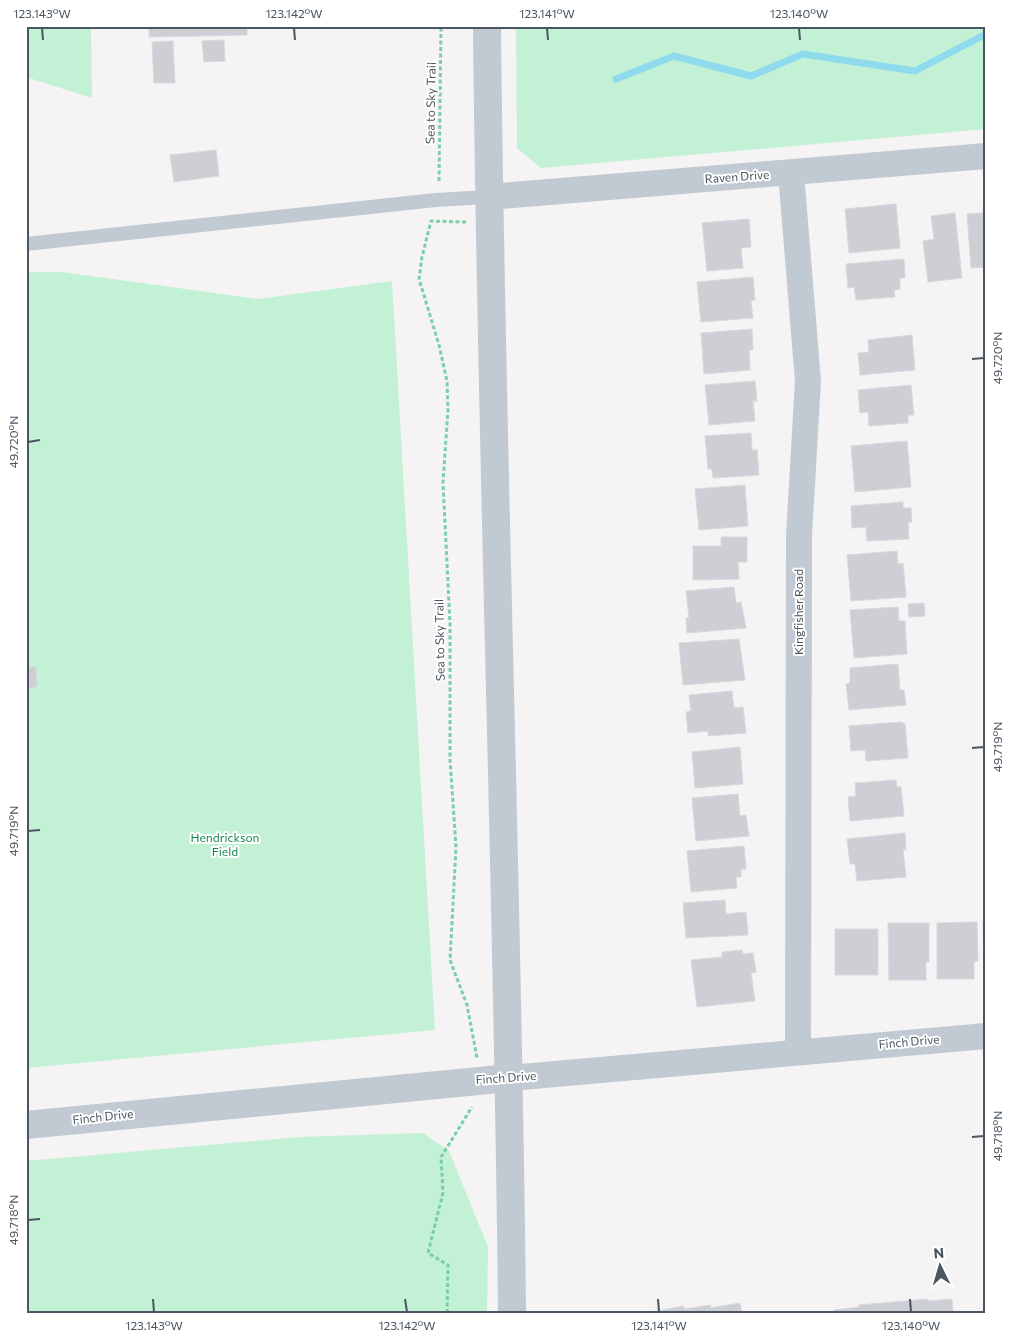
<svg xmlns="http://www.w3.org/2000/svg" width="1012" height="1339" viewBox="0 0 1012 1339" font-family="Commissioner,sans-serif">
<style>
.green{fill:#c3f1d5}
.lines{fill:none;stroke-linecap:round;stroke-linejoin:round}
.stream{stroke:#90daee;stroke-width:7}
.building{fill:#cdcfd5;stroke:#d7d9de}
.path{stroke:#7ad0a6;stroke-width:3;stroke-dasharray:4 2.5;stroke-linecap:butt}
.service{stroke:#c1cad2;stroke-width:14}
.minor{stroke:#c1cad2;stroke-width:26}
.tertiary{stroke:#c1cad2;stroke-width:28}
.ticks{fill:none;stroke:#4a5661;stroke-width:2}
.labels{text-anchor:middle;stroke-width:4;stroke-linejoin:round;paint-order:stroke}
.street-label{font-size:12px;fill:#4a5661;stroke:#fff}
.park-label{font-size:12px;fill:#17864f;stroke:#fff}
.neatline{fill:none;stroke:#4a5661;stroke-width:2}
.ticks-label{font-size:12px;text-anchor:middle;fill:#4a5661}
</style>
<rect width="100%" height="100%" fill="#f5f3f3"/>
<path class="green" d="M26,26H91L92,98L26,77Z
M516,26H986V129L541,168L517,148Z
M26,272H62L258,299L392,281L435,1030L26,1068Z
M423,1133L449,1151L488,1247L487,1313H26V1161L299,1137Z"/>
<g class="lines">
<path class="stream" d="M616,79L674,56L751,76L803,54L915,71L986,34"/>
</g>
<path class="building" d="M149,26H247V35L149,37Z
M224,40L225,61L204,62L202,41Z
M173,41L175,83H154L152,42Z
M216,150L219,176L174,182L170,155Z
M896,204L900,248L849,253L845,209Z
M986,206V267L971,268L967,214L984,213L983,207Z
M955,213L962,278L928,282L923,241L934,239L931,216Z
M749,219L751,247L741,248L743,268L707,271L702,223Z
M904,259L905,278H900V289L894,290L895,297L856,300L854,287L848,288L846,264Z
M753,277L755,300L751,301L753,318L701,322L697,282Z
M752,329L753,350H749L750,370L704,374L701,333Z
M912,335L915,370L860,375L858,353L869,352L868,340Z
M755,381L757,401H753L755,421L709,425L705,385Z
M911,385L914,415H908V423L869,426L868,412L860,413L858,390Z
M751,433L752,450H757L759,475L713,478L712,469H708L705,436Z
M907,441L911,487L855,492L851,446Z
M745,485L748,526L699,530L695,489Z
M903,502V508H911L912,522H908L909,539L867,541L866,527L852,528L851,506Z
M721,537H747V562H738L739,579L693,580V546H721Z
M897,551L898,564L903,563L906,597L851,601L847,555Z
M734,587L736,603L741,602L746,628L687,633L686,618H689L686,591Z
M924,603L925,616L909,617L908,604Z
M898,607L899,621H905L907,654L854,658L850,610Z
M739,639L745,680L683,685L679,643Z
M898,664L900,690H904L906,705L849,710L846,684L850,683V668Z
M26,667H36L37,687L26,688Z
M732,691L734,708L743,707L746,733L708,736V731L688,733L686,712L691,711L689,695Z
M901,722L905,724L908,758L866,761L865,750L851,751L849,726Z
M740,747L743,784L695,788L692,752Z
M896,780L897,787H901L904,816L850,821L848,797L856,796L855,783Z
M738,794L740,816L746,815L749,836L696,841L692,798Z
M905,833L906,850H903L906,877L857,881L855,864H850L847,839Z
M744,846L746,869H741V877H736L737,888L691,892L687,851Z
M725,900L726,914L746,912L748,935L686,938L683,903Z
M977,922L978,961L974,962V979H937V923Z
M983,922H986V978H984Z
M888,923H929V962H926V980H889Z
M835,929H878V975H835Z
M742,950L743,954L753,953L756,972L751,973L755,1001L697,1007L691,960L722,957V952Z
M928,1299V1301L952,1299L953,1313H834V1310L859,1307V1305Z
M740,1303L742,1313H647L684,1306V1309L711,1305L710,1308Z"/>
<g class="lines">
<path class="path" d="M439,181L441,26
M466,222L431,221L422,257L419,279L439,345L447,381L448,409L443,483L450,624V759L456,847L450,960L467,1005L477,1058
M447,1313L448,1265L428,1253L443,1193L441,1157L472,1107"/>
<path class="service" d="M26,244L436,200L488,197"/>
<path class="minor" d="M791,173L808,381L799,536L798,1051
M488,197L986,156
M510,1078L986,1036"/>
<path class="tertiary" d="M487,26C491,455 508,884 512,1313
M26,1125L510,1078"/>
</g>
<path class="ticks" d="M42,28L43,40M294,28L295,40M547,28L548,40M799,28L800,40M972,359L984,358M28,442L40,440M972,748L984,747M28,831L40,830M972,1137L984,1136M28,1220L40,1219M153,1299L154,1312M405,1299L407,1312M658,1299L659,1312M910,1299L911,1312"/>
<g class="labels">
<g class="street-label">
<text transform="translate(431 103) rotate(-89)" y="4">Sea to Sky Trail</text>
<text transform="translate(737 177) rotate(-4)" y="4">Raven Drive</text>
<text transform="translate(799 612) rotate(-90)" y="4">Kingfisher Road</text>
<text transform="translate(440 640) rotate(-91)" y="4">Sea to Sky Trail</text>
<text transform="translate(909 1042) rotate(-5)" y="4">Finch Drive</text>
<text transform="translate(506 1078) rotate(-4)" y="4">Finch Drive</text>
<text transform="translate(103 1117) rotate(-6)" y="4">Finch Drive</text>
</g>
<g class="park-label">
<text x="225" y="842">Hendrickson<tspan x="225" dy="14">Field</tspan></text>
</g>
</g>
<rect width="1012" height="1339" fill="none" stroke="#ffffff" stroke-width="55"/>
<g transform="translate(940 1266) rotate(355)" stroke="#ffffff" stroke-width="4" paint-order="stroke">
<path d="M0-4L9 19L0 12L-9 19Z" fill="#4a5661"/>
<text y="-8" font-size="14" font-weight="bold" text-anchor="middle" fill="#4a5661">N</text>
</g>
<rect x="28" y="28" width="956" height="1284" class="neatline"/>
<g class="ticks-label">
<text x="42" y="18">123.143°W</text>
<text x="294" y="18">123.142°W</text>
<text x="547" y="18">123.141°W</text>
<text x="799" y="18">123.140°W</text>
<text transform="translate(998 358) rotate(-90)" y="4">49.720°N</text>
<text transform="translate(14 442) rotate(-90)" y="4">49.720°N</text>
<text transform="translate(998 747) rotate(-90)" y="4">49.719°N</text>
<text transform="translate(14 831) rotate(-90)" y="4">49.719°N</text>
<text transform="translate(998 1136) rotate(-90)" y="4">49.718°N</text>
<text transform="translate(14 1220) rotate(-90)" y="4">49.718°N</text>
<text x="154" y="1330">123.143°W</text>
<text x="407" y="1330">123.142°W</text>
<text x="659" y="1330">123.141°W</text>
<text x="911" y="1330">123.140°W</text>
</g>
</svg>
